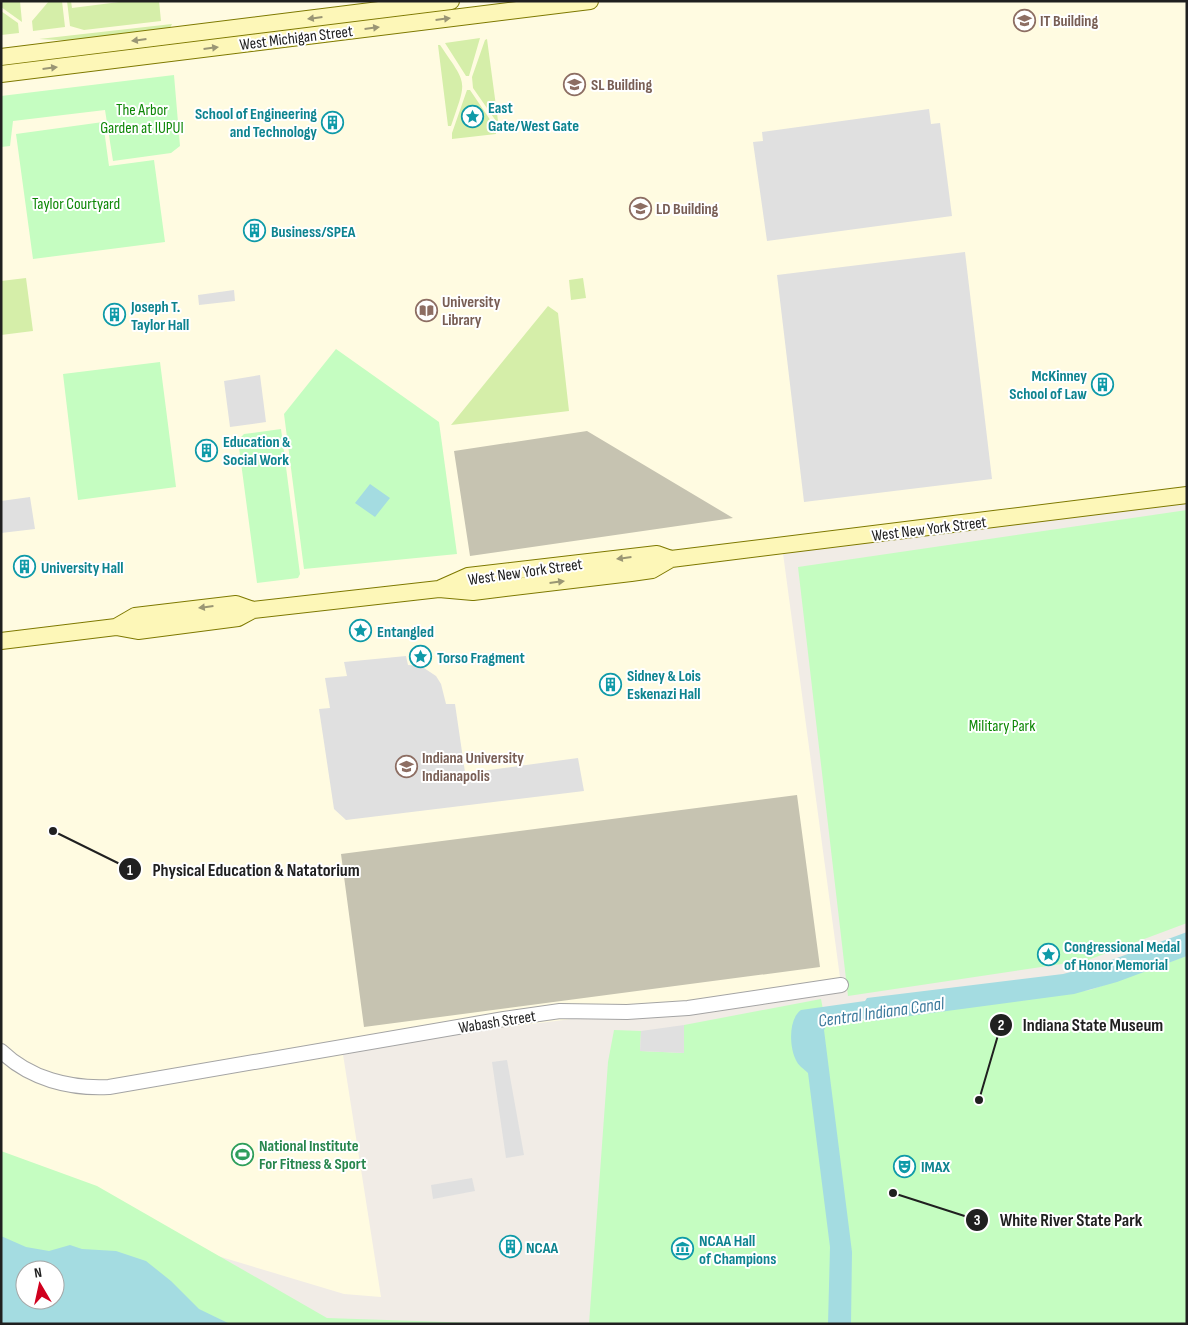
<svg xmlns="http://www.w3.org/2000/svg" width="1188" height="1325" viewBox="0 0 1188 1325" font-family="'Sofia Sans Condensed',sans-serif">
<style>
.education{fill:#fffbe1}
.construction{fill:#c6c3b1}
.grass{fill:#d5eea9}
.park{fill:#c5fdc1;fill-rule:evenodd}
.parking{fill:#e0e0e0}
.water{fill:#a4dce1;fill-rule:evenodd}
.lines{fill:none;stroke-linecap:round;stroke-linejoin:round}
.tertiary-casing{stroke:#a4a4a4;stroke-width:16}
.secondary-casing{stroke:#7e7900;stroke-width:18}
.tertiary{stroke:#fff;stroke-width:14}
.secondary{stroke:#fdf7b8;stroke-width:16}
.oneway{fill:#9a9674}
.labels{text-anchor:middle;stroke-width:4;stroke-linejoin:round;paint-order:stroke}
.education-label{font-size:16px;font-weight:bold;fill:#785e54;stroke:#fff;text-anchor:start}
.street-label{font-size:16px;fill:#202020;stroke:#fff}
.culture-label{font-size:16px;font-weight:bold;fill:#0d838f;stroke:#fff;text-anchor:start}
.park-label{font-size:16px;fill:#0d8705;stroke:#fff}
.leisure-label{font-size:16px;font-weight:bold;fill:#27864d;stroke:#fff;text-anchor:start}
.water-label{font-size:18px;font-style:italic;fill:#3e7b9d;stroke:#fff}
.leader{fill:none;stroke:#202020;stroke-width:2}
.callout-dot{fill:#202020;stroke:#fff;stroke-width:2}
.mark-label{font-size:15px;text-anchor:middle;font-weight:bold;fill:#fff}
.callout-label{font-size:18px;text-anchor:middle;font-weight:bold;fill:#202020;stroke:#fff;stroke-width:4;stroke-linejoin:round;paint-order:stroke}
</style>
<rect width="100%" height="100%" fill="#f1ece6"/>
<path class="education" d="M1,1H1187V494L782,546L841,985L342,1048L381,1297L344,1294L78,1214L1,1197Z"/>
<path class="construction" d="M587,431L733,518L470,556L454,451Z
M797,795L820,967L364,1027L341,854Z"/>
<path class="grass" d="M1,1H20L22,22L1,7Z
M49,1H62L65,27L33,31L32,21Z
M67,1H71L72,8L127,1H159L161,21L84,30L70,26Z
M1,11L18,23L19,33L1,35Z
M172,24L170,28L75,41L39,39Z
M480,38L469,76H466L445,43Z
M487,39L498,121H496L473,88L472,77L485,40Z
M438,45H440C468,86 467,79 451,126H448Z
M467,90H470L495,127L496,134L452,139V133Z
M26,278L33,331L1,335V281Z
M583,278L586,298L571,300L569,280Z
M548,306L558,313L569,411L451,425Z"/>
<path class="park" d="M174,75L180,146L171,153L113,161L105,110L13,121L10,146L1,147V96Z
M103,122L109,166L154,160L165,242L33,259L16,134Z
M336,349L439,422L457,554L304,569L284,414Z
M160,362L176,487L78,500L63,374Z
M281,429L300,574L298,578L257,583L238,440L244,434Z
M1187,510V923L1088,960L848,996L798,567Z
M1187,956V1324H589L608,1062L614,1030L641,1031L640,1051L684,1053V1025L821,999L826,1025L1090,990Z
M1,1151L97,1186L327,1318L506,1324H1ZM25,1270H55V1300H25Z"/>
<path class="parking" d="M929,109L931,124L940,123L952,216L767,241L753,142L763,141L762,132Z
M965,252L992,479L804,502L777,275Z
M234,290L235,301L199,305L198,295Z
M260,375L266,422L230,427L224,381Z
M30,497L35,529L1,533V501Z
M406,656L408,665L421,666L436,676L441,684L446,704H455L466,779L474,772L578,758L584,791L346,820L334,809L319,709L330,708L325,678L347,676L344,662Z
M684,1025V1053L640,1051L641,1031Z
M507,1060L524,1155L506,1158L492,1062Z
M472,1178L475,1191L433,1199L431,1185Z"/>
<path class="water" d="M370,484L390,498L375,517L355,503Z
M1187,932V956L1117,982L1074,994L872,1021L871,1018L828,1023L824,1030L852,1252L851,1324H828L830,1247L808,1073C804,1069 799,1066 797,1062C789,1049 788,1019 801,1010L865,1001L867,998L1063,974L1098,965Z
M1,1236L26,1247L49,1251L70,1245L82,1249L116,1251L146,1261L171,1281L199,1309L230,1324H1ZM25,1270H55V1300H25Z"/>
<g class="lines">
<defs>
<path id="tertiary" d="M1,1051C30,1079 70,1089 109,1087L504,1019L560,1011L627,1012L688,1008L841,985"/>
<path id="secondary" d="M1,57L451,1
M1,74L590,1
M441,588L468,576L657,554L671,559
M116,627L135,616L236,604L253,610
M1,641L116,627L138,631L238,618L253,610L439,589L473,592L631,573L652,570L671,559L1187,495"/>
</defs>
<use href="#tertiary" class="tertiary-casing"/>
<use href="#secondary" class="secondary-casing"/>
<use href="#tertiary" class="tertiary"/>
<use href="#secondary" class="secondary"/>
</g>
<defs><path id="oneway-solid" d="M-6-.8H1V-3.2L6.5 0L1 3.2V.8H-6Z" transform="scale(1.25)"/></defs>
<g class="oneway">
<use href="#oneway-solid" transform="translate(315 18) rotate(173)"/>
<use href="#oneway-solid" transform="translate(443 19) rotate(-7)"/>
<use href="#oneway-solid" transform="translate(372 28) rotate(-7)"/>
<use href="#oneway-solid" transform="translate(139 40) rotate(173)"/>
<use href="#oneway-solid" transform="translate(211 48) rotate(-7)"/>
<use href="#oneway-solid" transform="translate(50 68) rotate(-7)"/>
<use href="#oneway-solid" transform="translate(624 558) rotate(173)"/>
<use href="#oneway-solid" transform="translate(557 582) rotate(-7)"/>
<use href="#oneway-solid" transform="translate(206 607) rotate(173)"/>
</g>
<defs>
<symbol id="university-ring" viewBox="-11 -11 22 22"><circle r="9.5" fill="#fff" stroke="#8d6e63" stroke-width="1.5"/><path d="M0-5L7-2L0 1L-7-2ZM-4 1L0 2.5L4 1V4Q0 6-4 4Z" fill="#8d6e63"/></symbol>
<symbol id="sight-ring" viewBox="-11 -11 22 22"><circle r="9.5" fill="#fff" stroke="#0f9aa8" stroke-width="1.5"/><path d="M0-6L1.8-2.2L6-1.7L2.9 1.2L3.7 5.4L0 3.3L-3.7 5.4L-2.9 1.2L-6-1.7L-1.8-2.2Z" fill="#0f9aa8"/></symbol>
<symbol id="building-ring" viewBox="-11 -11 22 22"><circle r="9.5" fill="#fff" stroke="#0f9aa8" stroke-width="1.5"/><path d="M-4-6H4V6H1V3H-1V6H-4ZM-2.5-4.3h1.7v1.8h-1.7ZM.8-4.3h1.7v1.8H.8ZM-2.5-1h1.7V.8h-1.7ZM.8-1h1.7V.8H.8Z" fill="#0f9aa8"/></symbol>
<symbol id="library-ring" viewBox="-11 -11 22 22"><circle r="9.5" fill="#fff" stroke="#8d6e63" stroke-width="1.5"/><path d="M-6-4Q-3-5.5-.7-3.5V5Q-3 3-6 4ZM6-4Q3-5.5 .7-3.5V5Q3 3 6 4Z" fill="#8d6e63"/></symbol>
<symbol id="stadium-ring" viewBox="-11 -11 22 22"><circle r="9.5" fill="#fff" stroke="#2e9e5b" stroke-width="1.5"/><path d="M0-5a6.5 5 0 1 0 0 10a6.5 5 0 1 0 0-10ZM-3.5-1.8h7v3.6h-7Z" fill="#2e9e5b"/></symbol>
<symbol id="theatre-ring" viewBox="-11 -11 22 22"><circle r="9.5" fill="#fff" stroke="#0f9aa8" stroke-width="1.5"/><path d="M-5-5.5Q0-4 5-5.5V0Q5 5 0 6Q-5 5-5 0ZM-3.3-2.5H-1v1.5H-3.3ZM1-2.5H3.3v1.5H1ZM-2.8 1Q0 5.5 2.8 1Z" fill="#0f9aa8"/></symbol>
<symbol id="museum-ring" viewBox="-11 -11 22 22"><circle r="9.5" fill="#fff" stroke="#0f9aa8" stroke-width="1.5"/><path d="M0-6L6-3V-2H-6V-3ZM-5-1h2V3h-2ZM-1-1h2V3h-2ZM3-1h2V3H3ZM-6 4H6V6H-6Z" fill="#0f9aa8"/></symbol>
</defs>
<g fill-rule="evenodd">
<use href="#university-ring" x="1012" y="8" width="25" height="25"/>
<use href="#university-ring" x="562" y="72" width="25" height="25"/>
<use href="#sight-ring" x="460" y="104" width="25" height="25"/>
<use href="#building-ring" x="320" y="110" width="25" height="25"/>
<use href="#university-ring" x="628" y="196" width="25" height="25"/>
<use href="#building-ring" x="242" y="218" width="25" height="25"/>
<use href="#library-ring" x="414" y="298" width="25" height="25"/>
<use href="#building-ring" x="102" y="302" width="25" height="25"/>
<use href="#building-ring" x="1090" y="372" width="25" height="25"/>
<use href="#building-ring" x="194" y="438" width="25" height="25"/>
<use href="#building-ring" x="12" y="554" width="25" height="25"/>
<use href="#sight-ring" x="348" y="618" width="25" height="25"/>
<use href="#sight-ring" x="408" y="644" width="25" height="25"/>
<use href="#building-ring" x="598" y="672" width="25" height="25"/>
<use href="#university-ring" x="394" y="754" width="25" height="25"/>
<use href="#sight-ring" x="1036" y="942" width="25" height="25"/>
<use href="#stadium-ring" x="230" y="1142" width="25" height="25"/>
<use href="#theatre-ring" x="892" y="1154" width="25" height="25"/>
<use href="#building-ring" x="498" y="1234" width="25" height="25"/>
<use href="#museum-ring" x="670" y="1236" width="25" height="25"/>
</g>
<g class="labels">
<g class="education-label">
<text x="1040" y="26">IT Building</text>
<text x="591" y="90">SL Building</text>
<text x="656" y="214">LD Building</text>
<text x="442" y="307">University<tspan x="442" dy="18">Library</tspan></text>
<text x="422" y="763">Indiana University<tspan x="422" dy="18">Indianapolis</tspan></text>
</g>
<g class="street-label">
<text transform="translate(296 37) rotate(-7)" y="6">West Michigan Street</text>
<text transform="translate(929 528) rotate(-7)" y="6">West New York Street</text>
<text transform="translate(525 571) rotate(-8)" y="6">West New York Street</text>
<text transform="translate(497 1021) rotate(-9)" y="6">Wabash Street</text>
</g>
<g class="culture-label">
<text x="488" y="113">East<tspan x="488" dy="18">Gate/West Gate</tspan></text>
<text x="317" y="119" text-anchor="end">School of Engineering<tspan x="317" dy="18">and Technology</tspan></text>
<text x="271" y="237">Business/SPEA</text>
<text x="131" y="312">Joseph T.<tspan x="131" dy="18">Taylor Hall</tspan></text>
<text x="1087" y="381" text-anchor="end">McKinney<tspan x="1087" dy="18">School of Law</tspan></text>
<text x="223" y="447">Education &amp;<tspan x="223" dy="18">Social Work</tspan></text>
<text x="41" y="573">University Hall</text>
<text x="377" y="637">Entangled</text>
<text x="437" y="663">Torso Fragment</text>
<text x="627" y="681">Sidney &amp; Lois<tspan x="627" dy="18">Eskenazi Hall</tspan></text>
<text x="1064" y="952">Congressional Medal<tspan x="1064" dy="18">of Honor Memorial</tspan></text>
<text x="921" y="1172">IMAX</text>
<text x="699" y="1246">NCAA Hall<tspan x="699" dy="18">of Champions</tspan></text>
<text x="526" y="1253">NCAA</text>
</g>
<g class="park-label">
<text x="142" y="115">The Arbor<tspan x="142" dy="18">Garden at IUPUI</tspan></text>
<text x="76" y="209">Taylor Courtyard</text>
<text x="1002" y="731">Military Park</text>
</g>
<g class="leisure-label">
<text x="259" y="1151">National Institute<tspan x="259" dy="18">For Fitness &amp; Sport</tspan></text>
</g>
<g class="water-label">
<text transform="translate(881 1012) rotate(-8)" y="6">Central Indiana Canal</text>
</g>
</g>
<path class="leader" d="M53 831L130 869M979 1100L1001 1025M893 1193L977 1220"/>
<g class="callout-dot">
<circle cx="53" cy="831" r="5"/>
<circle cx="979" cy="1100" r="5"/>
<circle cx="893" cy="1193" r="5"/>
<circle cx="130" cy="869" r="12"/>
<circle cx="1001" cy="1025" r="12"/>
<circle cx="977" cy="1220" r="12"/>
</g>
<g class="mark-label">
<text x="130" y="875">1</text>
<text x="1001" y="1030">2</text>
<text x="977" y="1225">3</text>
</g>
<g class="callout-label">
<text x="256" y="876">Physical Education &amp; Natatorium</text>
<text x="1093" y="1031">Indiana State Museum</text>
<text x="1071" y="1226">White River State Park</text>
</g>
<rect width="1188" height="1325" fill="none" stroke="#202020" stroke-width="5"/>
<g transform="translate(40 1285) rotate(351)"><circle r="24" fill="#ffffff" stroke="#a6a6a6"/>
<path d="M0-4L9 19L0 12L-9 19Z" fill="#d0001e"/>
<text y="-8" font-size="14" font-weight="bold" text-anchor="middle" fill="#202020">N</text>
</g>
</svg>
